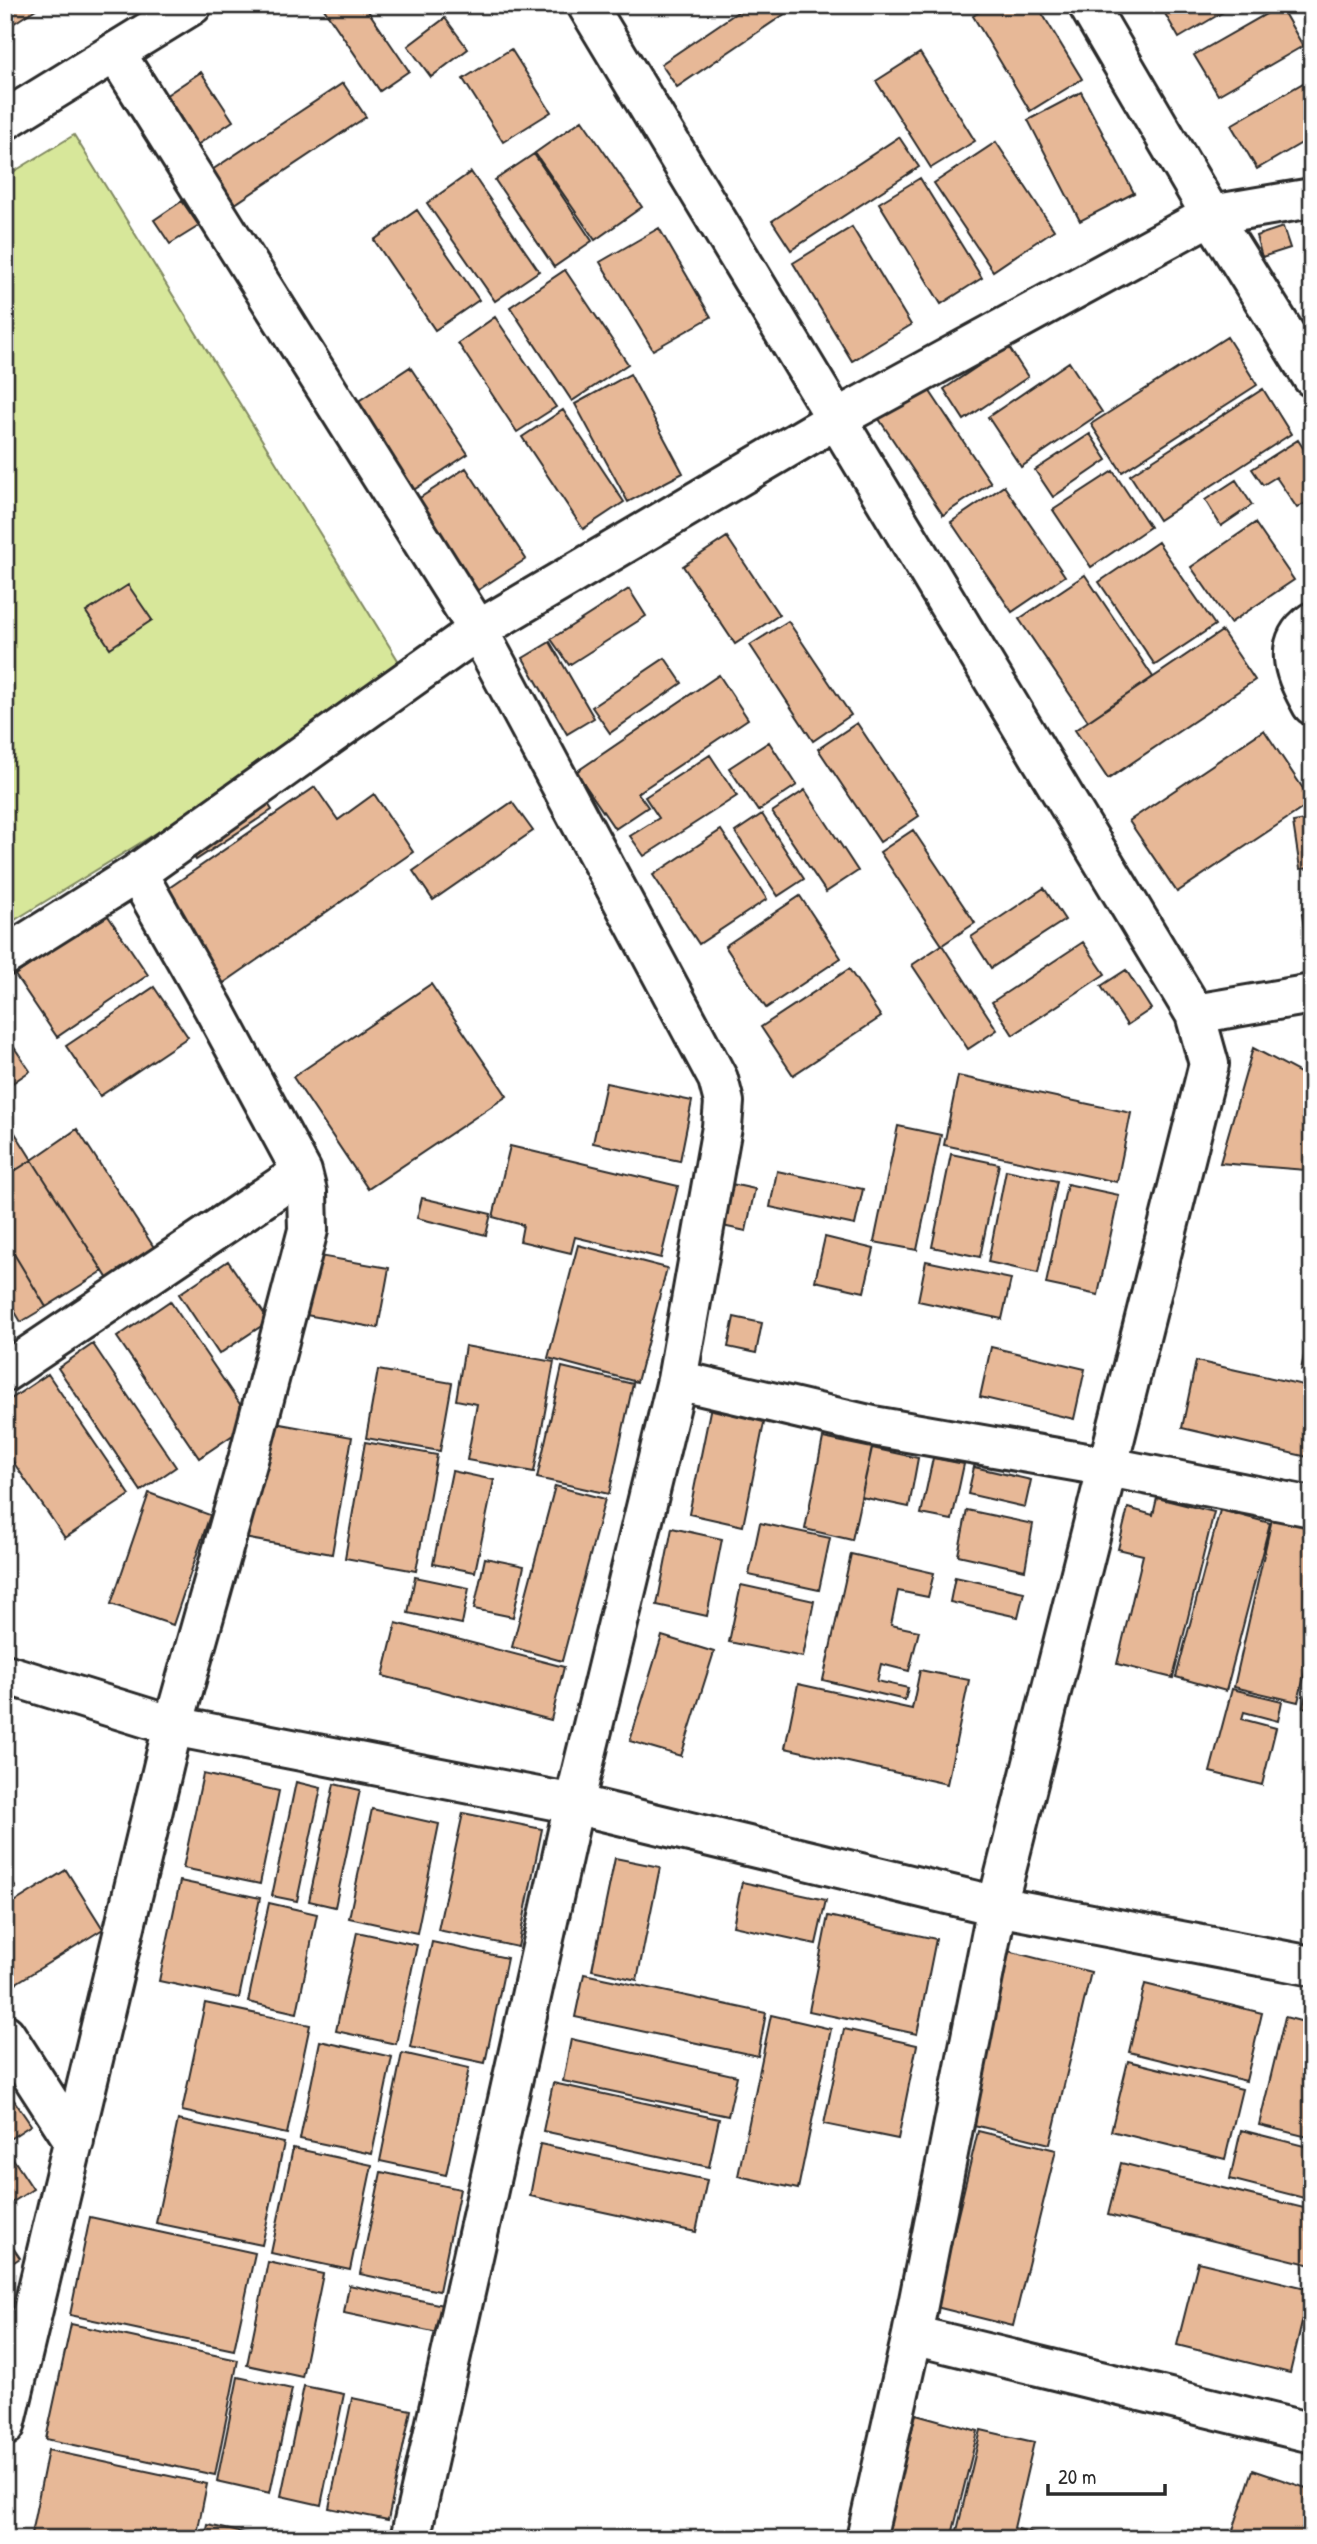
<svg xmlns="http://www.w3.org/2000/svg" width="1317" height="2544" viewBox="0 0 1317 2544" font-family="'Patrick Hand',sans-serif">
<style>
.green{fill:#d7e79a;stroke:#818962;stroke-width:2}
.building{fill:#e7b897;stroke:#2b2b2b;stroke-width:2}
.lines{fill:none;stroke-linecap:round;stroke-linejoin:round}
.minor-casing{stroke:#2b2b2b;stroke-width:44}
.minor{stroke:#fff;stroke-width:38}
</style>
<rect width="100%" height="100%" fill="#fff"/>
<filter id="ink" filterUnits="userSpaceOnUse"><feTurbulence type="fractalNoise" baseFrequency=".0143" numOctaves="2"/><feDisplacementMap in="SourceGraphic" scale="14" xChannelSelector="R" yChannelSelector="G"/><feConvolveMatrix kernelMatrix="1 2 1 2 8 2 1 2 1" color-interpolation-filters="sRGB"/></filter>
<g filter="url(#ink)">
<path class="green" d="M74,135L409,678L5,926V177Z"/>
<path class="building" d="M5,5H42L5,29Z
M330,5H364L409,71L380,91L324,9Z
M748,5H798L677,87L661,64Z
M990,5H1037L1082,79L1030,111L973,16Z
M1160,5H1235L1179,38Z
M1280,6L1303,46L1218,95L1194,55Z
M445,18L468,49L431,77L408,46Z
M511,49L551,112L503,142L463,79Z
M920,53L975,141L931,168L876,81Z
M201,72L233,121L191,149L159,100Z
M1310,79L1312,137L1257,169L1231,125Z
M343,83L366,117L235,204L212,170Z
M1081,92L1134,193L1080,221L1028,120Z
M582,120L642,207L595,240L535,153Z
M899,137L919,167L791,250L772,221Z
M996,142L1054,230L993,271L934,183Z
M534,154L592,241L554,267L495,180Z
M471,172L539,271L495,301L427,203Z
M920,178L982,278L941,304L879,203Z
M182,201L199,226L170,244L154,220Z
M417,210L479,300L435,330L374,240Z
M852,227L911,325L852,361L793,263Z
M1283,227L1290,248L1262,257L1256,236Z
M659,228L711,317L653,350L600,262Z
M565,270L628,364L572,401L510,307Z
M495,317L556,407L517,432L458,343Z
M1227,337L1257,385L1122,472L1091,424Z
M1008,346L1028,377L964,420L944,389Z
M1069,362L1102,412L1021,467L988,417Z
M410,367L468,454L412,491L354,404Z
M630,374L683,473L628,502L575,404Z
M925,384L991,483L943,515L877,416Z
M1263,389L1291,434L1159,520L1130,475Z
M563,410L624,502L583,529L522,437Z
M1090,434L1107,460L1053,497L1035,470Z
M1298,440L1312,462V499L1297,508L1276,477L1263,485L1252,469Z
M466,468L526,559L475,592L415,501Z
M1113,471L1150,527L1091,567L1053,510Z
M1236,480L1252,505L1221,526L1205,500Z
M1004,486L1065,576L1012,612L951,522Z
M1255,523L1294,580L1230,623L1191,567Z
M727,537L779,615L735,644L683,566Z
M1158,542L1215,625L1155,665L1099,582Z
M1085,575L1153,677L1088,721L1019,619Z
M128,585L152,620L110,648L86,612Z
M629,589L646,616L569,665L551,639Z
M788,621L851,715L813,741L750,645Z
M1222,631L1255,680L1108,779L1075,730Z
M550,642L594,718L567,734L523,658Z
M665,658L682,683L610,733L592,707Z
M719,675L748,719L638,793L648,807L615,829L576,772Z
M857,723L919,816L880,842L818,749Z
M1264,730L1312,802L1177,892L1129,821Z
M769,742L797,785L758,811L729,768Z
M710,755L737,796L644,856L630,836L659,818L645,797Z
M255,783L272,810L196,860L179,834Z
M315,787L338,820L374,794L413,852L215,989L153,899Z
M805,790L858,871L826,892L772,812Z
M512,802L533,831L433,900L413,871Z
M762,814L804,879L778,896L735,832Z
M1312,819V868L1300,869L1293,822Z
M721,830L767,899L699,944L653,875Z
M913,830L975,923L942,945L880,852Z
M1044,888L1065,920L991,968L971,937Z
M800,896L841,958L766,1008L725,946Z
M1312,912V942L1306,943L1302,914Z
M106,913L148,975L57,1037L15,975Z
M1083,942L1105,974L1013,1035L992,1002Z
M942,945L997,1030L968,1049L912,965Z
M849,969L881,1017L793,1075L761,1027Z
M1126,970L1151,1009L1127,1025L1101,986Z
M431,984L507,1096L368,1189L293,1077Z
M154,987L188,1037L100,1096L66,1046Z
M5,1034L30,1071L5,1088Z
M1253,1048L1312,1079V1164L1306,1170L1220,1163Z
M958,1076L1131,1113L1117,1182L944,1145Z
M606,1083L692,1101L680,1161L593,1143Z
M5,1117L32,1160L5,1177Z
M898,1126L941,1135L917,1250L874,1242Z
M77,1129L155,1249L108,1279L32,1160Z
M510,1146L678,1186L661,1258L575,1237L571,1253L520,1241L523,1225L493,1217Z
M951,1154L999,1164L980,1257L932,1247Z
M32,1160L103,1271L46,1307L5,1239V1177Z
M1006,1170L1057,1181L1038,1273L988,1262Z
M777,1171L863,1189L855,1225L770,1207Z
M722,1182L755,1189L746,1231L713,1224Z
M1067,1184L1119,1195L1098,1295L1046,1284Z
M422,1198L491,1214L486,1235L417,1218Z
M825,1237L874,1249L864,1292L815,1281Z
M5,1239L46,1307L21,1322L5,1295Z
M578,1245L667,1268L637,1382L548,1358Z
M314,1255L389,1268L378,1328L295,1313Z
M228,1261L269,1321L219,1354L179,1294Z
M926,1261L1011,1279L1002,1319L918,1301Z
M170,1301L252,1422L199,1458L117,1337Z
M1312,1316V1372L1301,1370Z
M734,1317L762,1323L756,1353L728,1347Z
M93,1344L176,1467L141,1491L58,1368Z
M465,1346L554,1362L534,1472L467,1460L477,1404L456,1400Z
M991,1347L1085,1369L1074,1419L980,1397Z
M1196,1361L1312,1387V1458L1182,1428Z
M562,1367L633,1384L609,1494L537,1478Z
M378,1370L452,1383L440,1451L366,1438Z
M48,1374L130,1495L65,1538L5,1450V1403Z
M711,1406L765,1418L743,1526L689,1514Z
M264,1421L352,1437L332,1554L244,1538Z
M823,1438L872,1448L852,1540L805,1529Z
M365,1442L437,1455L416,1571L345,1558Z
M872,1448L918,1458L909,1507L861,1497Z
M933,1458L964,1464L952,1520L921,1514Z
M974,1467L1031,1480L1025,1507L968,1494Z
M452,1471L494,1480L475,1572L433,1564Z
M555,1486L605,1499L562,1661L512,1647Z
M149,1493L210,1515L173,1625L111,1604Z
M1157,1498L1214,1512L1173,1678L1117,1664L1143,1555L1118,1549L1128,1508L1153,1515Z
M967,1510L1033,1524L1025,1570L958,1555Z
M1220,1510L1270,1523L1226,1691L1176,1677Z
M1272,1519L1312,1528V1613L1307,1633L1312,1634V1642L1298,1702L1234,1687Z
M760,1523L830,1538L819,1590L749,1575Z
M672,1528L722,1539L707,1616L657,1605Z
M851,1554L934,1573L928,1597L898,1591L891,1625L919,1631L909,1671L881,1664L877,1681L908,1688L905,1700L823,1680Z
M485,1558L524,1566L513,1617L474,1609Z
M415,1577L469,1588L462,1624L408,1613Z
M955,1577L1024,1592L1018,1617L950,1602Z
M741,1585L814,1601L803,1657L729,1642Z
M396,1623L564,1667L551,1720L383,1676Z
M662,1636L714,1652L681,1756L630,1741Z
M1312,1667V1709L1303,1707Z
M920,1670L969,1680L947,1784L785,1748L798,1684L912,1709Z
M1232,1689L1282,1701L1278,1721L1244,1712L1242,1719L1276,1728L1262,1785L1210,1772Z
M203,1774L279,1791L260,1884L183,1868Z
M296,1782L321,1788L297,1901L272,1896Z
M334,1784L360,1790L335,1907L309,1901Z
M372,1809L439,1824L417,1933L349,1918Z
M463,1813L542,1829L518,1947L438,1930Z
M615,1858L660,1867L637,1980L592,1970Z
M66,1870L103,1929L5,1990V1908Z
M5,1872L16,1888L5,1895Z
M180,1881L260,1898L239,1998L159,1981Z
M742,1882L826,1900L816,1944L733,1926Z
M269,1903L317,1914L297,2013L248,2002Z
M828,1916L936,1939L917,2034L809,2011Z
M357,1932L417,1945L396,2044L336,2031Z
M432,1942L507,1958L485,2063L410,2047Z
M1004,1950L1091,1972L1050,2144L962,2122Z
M584,1974L766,2013L758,2056L575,2017Z
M1145,1984L1262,2013L1246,2081L1129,2052Z
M205,2003L310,2025L287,2134L182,2111Z
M771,2015L831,2029L798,2189L738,2176Z
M1285,2017L1312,2024V2138L1259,2125Z
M844,2029L917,2045L898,2139L824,2124Z
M571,2039L737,2076L728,2116L563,2081Z
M320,2041L392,2057L372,2154L300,2139Z
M402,2053L469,2068L446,2175L380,2161Z
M1128,2061L1242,2089L1225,2159L1111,2131Z
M553,2083L719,2119L709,2167L543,2131Z
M5,2087L31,2125L5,2142Z
M178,2120L284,2143L262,2245L156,2223Z
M1241,2130L1312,2148V2200L1230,2179Z
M978,2131L1056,2150L1013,2326L936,2307Z
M540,2144L707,2180L696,2232L530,2196Z
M293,2148L372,2165L350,2270L271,2253Z
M8,2151L33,2189L5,2207V2154Z
M1121,2163L1312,2210V2265L1108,2215Z
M381,2172L460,2189L439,2291L360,2274Z
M90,2217L255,2253L234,2350L70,2315Z
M5,2236L20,2258L5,2268Z
M268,2262L323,2274L302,2377L247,2365Z
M1198,2262L1310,2289L1290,2373L1177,2345Z
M349,2285L443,2305L438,2333L344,2313Z
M71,2324L238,2360L215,2475L46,2439Z
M238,2377L292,2389L270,2493L217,2481Z
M304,2386L344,2394L321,2505L281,2496Z
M352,2398L411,2410L388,2520L329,2508Z
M916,2414L978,2431L951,2539H884Z
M981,2430L1034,2442L1014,2528L1057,2539H955Z
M48,2450L207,2484L196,2539H30Z
M1253,2470L1312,2490V2539H1230Z
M208,2525L270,2539H205Z"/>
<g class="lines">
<defs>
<path id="minor" d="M587,5L1195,1014L1209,1064L997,1906L912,2335L866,2539
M1088,5L1211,215L1312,377
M115,52L478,630L718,1079L724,1102L722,1127L677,1380
M5,120L192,5
M1312,622C1280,645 1297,678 1312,705
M5,956L137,873L478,630L838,418L1211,215L1312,198
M1195,1014L1312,994
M5,1372L302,1172
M5,1674L173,1726L574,1804L997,1906L1312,1966
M5,2034L74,2141
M912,2335L1312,2433
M5,2426L173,1726L248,1460L308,1230L307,1192L302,1172L213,1007L137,873
M410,2539L574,1804L677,1380L873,1426L1109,1467L1312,1507"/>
</defs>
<use href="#minor" class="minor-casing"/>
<use href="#minor" class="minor"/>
</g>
</g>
<rect width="1317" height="2544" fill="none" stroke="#fff" stroke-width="28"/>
<rect x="14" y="14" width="1289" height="2516" fill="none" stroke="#2b2b2b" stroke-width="2.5" filter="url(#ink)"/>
<path d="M1048 2484v10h117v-10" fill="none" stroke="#2b2b2b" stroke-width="3.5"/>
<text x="1058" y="2484" font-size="21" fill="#2b2b2b" stroke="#ffffff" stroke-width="5" paint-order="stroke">20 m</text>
</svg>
